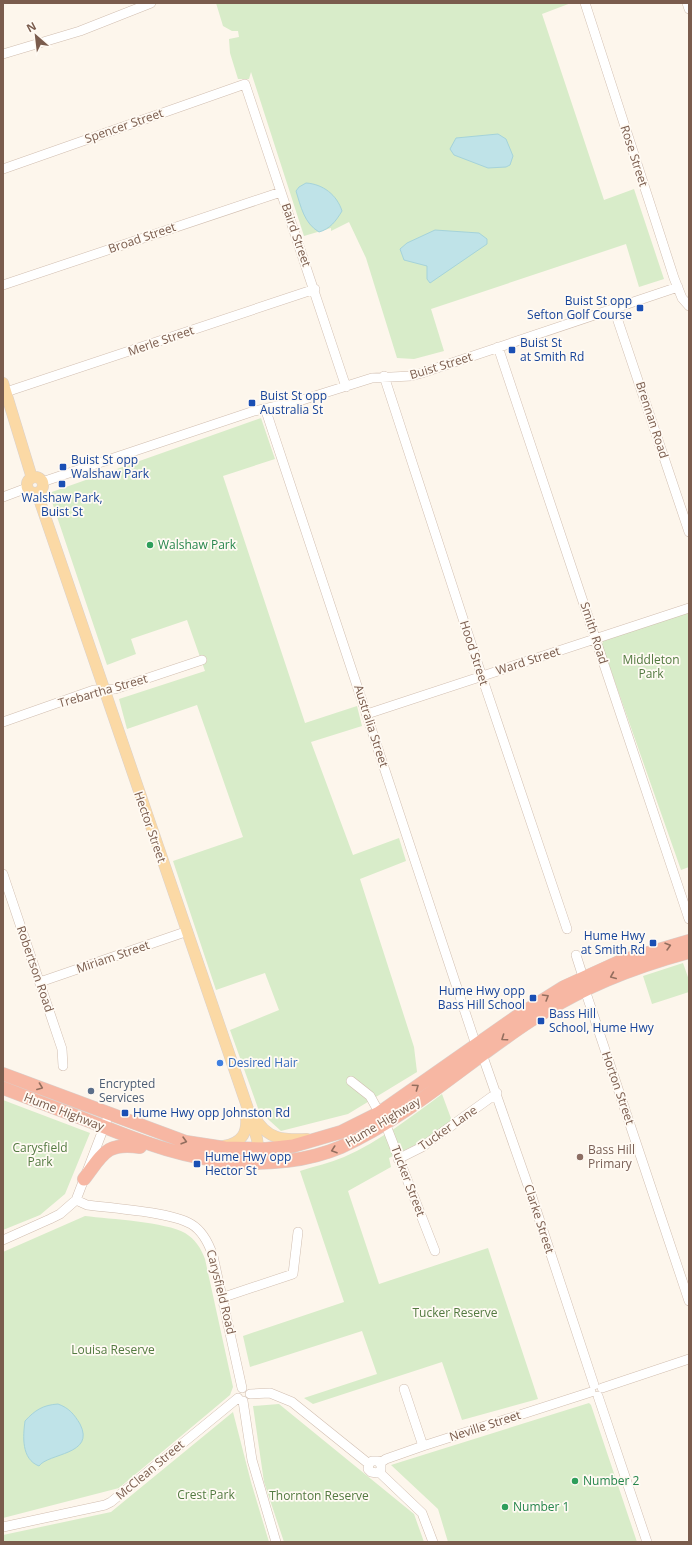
<svg xmlns="http://www.w3.org/2000/svg" width="692" height="1545" viewBox="0 0 692 1545" font-family="'Open Sans',sans-serif">
<style>
.green{fill:#d8ecc9}
.water{fill:#bfe3e8;stroke:#a5d3da}
.lines{fill:none;stroke-linecap:round;stroke-linejoin:round}
.minor-casing{stroke:#d1beb0;stroke-width:10}
.major-casing{stroke:#dad1cd;stroke-width:12}
.highway-casing{stroke:#dad1cd;stroke-width:14}
.minor{stroke:#fff;stroke-width:9}
.major{stroke:#fbd9a5;stroke-width:11}
.highway{stroke:#f7b7a3;stroke-width:13}
.oneway{stroke:#936e5e}
.transit-dot{fill:#1a4fb4;stroke:#fffaf3;stroke-width:1.5}
.leisure-dot{fill:#2e9e5b;stroke:#fffaf3;stroke-width:1.5}
.shop-dot{fill:#3f7fe0;stroke:#fffaf3;stroke-width:1.5}
.service-dot{fill:#5c6f8a;stroke:#fffaf3;stroke-width:1.5}
.education-dot{fill:#8d6e63;stroke:#fffaf3;stroke-width:1.5}
.labels{text-anchor:middle;stroke-width:3.5;stroke-linejoin:round;paint-order:stroke}
.street-label{font-size:12px;fill:#7a5c4d;stroke:#fffaf3}
.transit-label{font-size:12px;fill:#164399;stroke:#fffaf3;text-anchor:start}
.leisure-label{font-size:12px;fill:#27864d;stroke:#fffaf3;text-anchor:start}
.park-label{font-size:12px;fill:#537a41;stroke:#fffaf3}
.shop-label{font-size:12px;fill:#366cbe;stroke:#fffaf3;text-anchor:start}
.service-label{font-size:12px;fill:#4e5e75;stroke:#fffaf3;text-anchor:start}
.education-label{font-size:12px;fill:#785e54;stroke:#fffaf3;text-anchor:start}
</style>
<rect width="100%" height="100%" fill="#fdf6ec"/>
<path class="green" d="M216,3H571L542,14L604,200L634,189L664,279L639,287L626,244L431,309L444,351L414,359L397,358L366,258L349,222L331,231V228L304,236L251,72L249,79H238L230,53L229,39L239,37L238,31H232L223,26Z
M261,418L275,459L223,476L305,723L357,706L362,726L311,742L353,855L399,838L406,861L360,879L414,1047L417,1072L348,1114L281,1131L259,1111L230,1030L279,1010L265,973L216,990L173,861L243,837L197,705L127,729L119,699L205,671L187,620L131,639L136,654L107,665L49,493Z
M689,611V867L681,870L602,645L603,641Z
M683,963L689,980V992L652,1004L643,976Z
M442,1094L452,1121L419,1143L389,1158L391,1167L348,1191L379,1284L488,1248L538,1399L462,1420L442,1362L313,1404L304,1398L377,1374L362,1331L250,1367L243,1336L344,1302L300,1171C315,1166 330,1163 344,1157C380,1141 411,1117 442,1094Z
M3,1100L90,1133L65,1194L40,1215L3,1230Z
M85,1216C110,1219 166,1222 185,1233C195,1239 201,1248 205,1259L233,1387L230,1395L119,1488L3,1518V1252Z
M589,1403L591,1405L637,1542H448L438,1509L391,1465Z
M279,1404L414,1514L424,1542H284L264,1482L253,1406Z
M233,1412L251,1482L269,1542H3V1535L111,1512Z"/>
<path class="water" d="M498,134L506,139L513,156L510,165L506,167L488,168L454,155L450,149L456,138Z
M306,183C323,184 337,195 342,211C336,221 330,229 319,232C304,223 301,207 296,191L299,187Z
M435,230L479,233L487,239V244L430,283L427,279V266L404,260L400,249L407,243Z
M58,1404C69,1408 74,1414 80,1424C96,1455 48,1453 39,1466C21,1459 23,1436 25,1421C35,1410 43,1405 58,1404Z"/>
<g class="lines">
<defs>
<path id="minor" d="M585,3L674,278L682,298L689,306
M687,3L689,9
M3,54L80,31L151,3
M3,169L245,84L346,387
M3,285L281,192
M614,309L689,532
M498,347L689,919
M384,376L482,677L567,929
M6,392L315,289
M265,408L476,1045
M42,482L254,411L299,401L372,378L411,376L422,373L678,287
M3,497L27,488
M367,714L689,608
M3,722L94,690L115,689L202,660
M3,874L62,1049L63,1066
M576,955L583,977L587,996L689,1301
M40,982L185,932
M482,1054L531,1194L594,1385
M351,1081L370,1096L385,1123L435,1251
M398,1159L422,1147L497,1093
M76,1200L87,1205C112,1208 171,1212 191,1224C203,1231 209,1244 213,1256L242,1388
M3,1240L50,1219L60,1214L76,1200L109,1114
M224,1297L293,1274L298,1232
M602,1388L689,1359
M404,1389L423,1446
M250,1394L270,1393L292,1402L369,1464L368,1469L371,1472L377,1473L381,1470V1465L378,1461H372L369,1464
M598,1396L647,1542
M243,1401L252,1460L276,1542
M380,1463L386,1459L423,1446L591,1392
M379,1472L422,1513L433,1542
M3,1527L105,1505L111,1502L238,1398"/>
<path id="major" d="M3,383L32,478
M27 485a8 8 0 1 1 16 0a8 8 0 1 1-16 0Z
M37,493L249,1112L257,1139L260,1162
M254,1116C267,1140 283,1140 307,1139
M224,1146C242,1143 248,1133 246,1115"/>
<path id="highway" d="M3,1074L186,1142L225,1148L266,1149L293,1146L341,1132L379,1113L516,1017L564,987L621,961L689,941
M3,1088C36,1101 69,1113 102,1126C144,1143 188,1159 233,1162C268,1165 308,1161 341,1147C410,1116 467,1062 530,1021C581,988 630,968 689,952
M84,1179C103,1154 106,1142 140,1147"/>
</defs>
<use href="#minor" class="minor-casing"/>
<use href="#major" class="major-casing"/>
<use href="#highway" class="highway-casing"/>
<use href="#minor" class="minor"/>
<use href="#major" class="major"/>
<use href="#highway" class="highway"/>
</g>
<defs><path id="oneway-chevron" d="M-2-3.5L2.5 0L-2 3.5" fill="none" stroke-width="1.6" stroke-linecap="round" stroke-linejoin="round"/></defs>
<g class="oneway">
<use href="#oneway-chevron" transform="translate(668 946) rotate(-16)"/>
<use href="#oneway-chevron" transform="translate(613 976) rotate(157)"/>
<use href="#oneway-chevron" transform="translate(546 997) rotate(-31)"/>
<use href="#oneway-chevron" transform="translate(504 1038) rotate(145)"/>
<use href="#oneway-chevron" transform="translate(40 1087) rotate(21)"/>
<use href="#oneway-chevron" transform="translate(416 1087) rotate(-35)"/>
<use href="#oneway-chevron" transform="translate(184 1141) rotate(16)"/>
<use href="#oneway-chevron" transform="translate(334 1150) rotate(161)"/>
</g>
<g class="transit-dot">
<rect x="636" y="304" width="8" height="8" rx="2"/>
<rect x="508" y="346" width="8" height="8" rx="2"/>
<rect x="248" y="399" width="8" height="8" rx="2"/>
<rect x="59" y="463" width="8" height="8" rx="2"/>
<rect x="58" y="480" width="8" height="8" rx="2"/>
<rect x="649" y="939" width="8" height="8" rx="2"/>
<rect x="529" y="994" width="8" height="8" rx="2"/>
<rect x="537" y="1017" width="8" height="8" rx="2"/>
<rect x="121" y="1109" width="8" height="8" rx="2"/>
<rect x="193" y="1160" width="8" height="8" rx="2"/>
</g>
<g class="leisure-dot">
<circle cx="150" cy="545" r="4"/>
<circle cx="575" cy="1481" r="4"/>
<circle cx="505" cy="1507" r="4"/>
</g>
<circle class="shop-dot" cx="220" cy="1063" r="4"/>
<circle class="service-dot" cx="91" cy="1091" r="4"/>
<circle class="education-dot" cx="580" cy="1157" r="4"/>
<g class="labels">
<g class="street-label">
<text transform="translate(124 126) rotate(-19)" y="4">Spencer Street</text>
<text transform="translate(634 156) rotate(72)" y="4">Rose Street</text>
<text transform="translate(296 235) rotate(71)" y="4">Baird Street</text>
<text transform="translate(142 238) rotate(-19)" y="4">Broad Street</text>
<text transform="translate(161 341) rotate(-19)" y="4">Merle Street</text>
<text transform="translate(441 366) rotate(-17)" y="4">Buist Street</text>
<text transform="translate(652 420) rotate(72)" y="4">Brennan Road</text>
<text transform="translate(594 633) rotate(72)" y="4">Smith Road</text>
<text transform="translate(474 653) rotate(72)" y="4">Hood Street</text>
<text transform="translate(528 661) rotate(-18)" y="4">Ward Street</text>
<text transform="translate(103 691) rotate(-16)" y="4">Trebartha Street</text>
<text transform="translate(371 726) rotate(72)" y="4">Australia Street</text>
<text transform="translate(150 827) rotate(71)" y="4">Hector Street</text>
<text transform="translate(113 957) rotate(-19)" y="4">Miriam Street</text>
<text transform="translate(35 969) rotate(71)" y="4">Robertson Road</text>
<text transform="translate(618 1088) rotate(71)" y="4">Horton Street</text>
<text transform="translate(64 1112) rotate(21)" y="4">Hume Highway</text>
<text transform="translate(383 1122) rotate(-31)" y="4">Hume Highway</text>
<text transform="translate(448 1128) rotate(-35)" y="4">Tucker Lane</text>
<text transform="translate(408 1181) rotate(69)" y="4">Tucker Street</text>
<text transform="translate(539 1219) rotate(72)" y="4">Clarke Street</text>
<text transform="translate(221 1292) rotate(76)" y="4">Carysfield Road</text>
<text transform="translate(485 1426) rotate(-18)" y="4">Neville Street</text>
<text transform="translate(150 1470) rotate(-40)" y="4">McClean Street</text>
</g>
<g class="transit-label">
<text x="632" y="305" text-anchor="end">Buist St opp<tspan x="632" dy="14">Sefton Golf Course</tspan></text>
<text x="520" y="347">Buist St<tspan x="520" dy="14">at Smith Rd</tspan></text>
<text x="260" y="400">Buist St opp<tspan x="260" dy="14">Australia St</tspan></text>
<text x="71" y="464">Buist St opp<tspan x="71" dy="14">Walshaw Park</tspan></text>
<text x="62" y="502" text-anchor="middle">Walshaw Park,<tspan x="62" dy="14">Buist St</tspan></text>
<text x="645" y="940" text-anchor="end">Hume Hwy<tspan x="645" dy="14">at Smith Rd</tspan></text>
<text x="525" y="995" text-anchor="end">Hume Hwy opp<tspan x="525" dy="14">Bass Hill School</tspan></text>
<text x="549" y="1018">Bass Hill<tspan x="549" dy="14">School, Hume Hwy</tspan></text>
<text x="133" y="1117">Hume Hwy opp Johnston Rd</text>
<text x="205" y="1161">Hume Hwy opp<tspan x="205" dy="14">Hector St</tspan></text>
</g>
<g class="leisure-label">
<text x="158" y="549">Walshaw Park</text>
<text x="583" y="1485">Number 2</text>
<text x="513" y="1511">Number 1</text>
</g>
<g class="park-label">
<text x="651" y="664">Middleton<tspan x="651" dy="14">Park</tspan></text>
<text x="40" y="1152">Carysfield<tspan x="40" dy="14">Park</tspan></text>
<text x="455" y="1317">Tucker Reserve</text>
<text x="113" y="1354">Louisa Reserve</text>
<text x="206" y="1499">Crest Park</text>
<text x="319" y="1500">Thornton Reserve</text>
</g>
<g class="shop-label">
<text x="228" y="1067">Desired Hair</text>
</g>
<g class="service-label">
<text x="99" y="1088">Encrypted<tspan x="99" dy="14">Services</tspan></text>
</g>
<g class="education-label">
<text x="588" y="1154">Bass Hill<tspan x="588" dy="14">Primary</tspan></text>
</g>
</g>
<rect width="692" height="1545" fill="none" stroke="#7a5c4d" stroke-width="8"/>
<g transform="translate(36 36) rotate(332)" stroke="#fffaf3" stroke-width="3" paint-order="stroke">
<path d="M0-3L7 15L0 10L-7 15Z" fill="#7a5c4d"/>
<text y="-6" font-size="11" font-weight="bold" text-anchor="middle" fill="#7a5c4d">N</text>
</g>
</svg>
